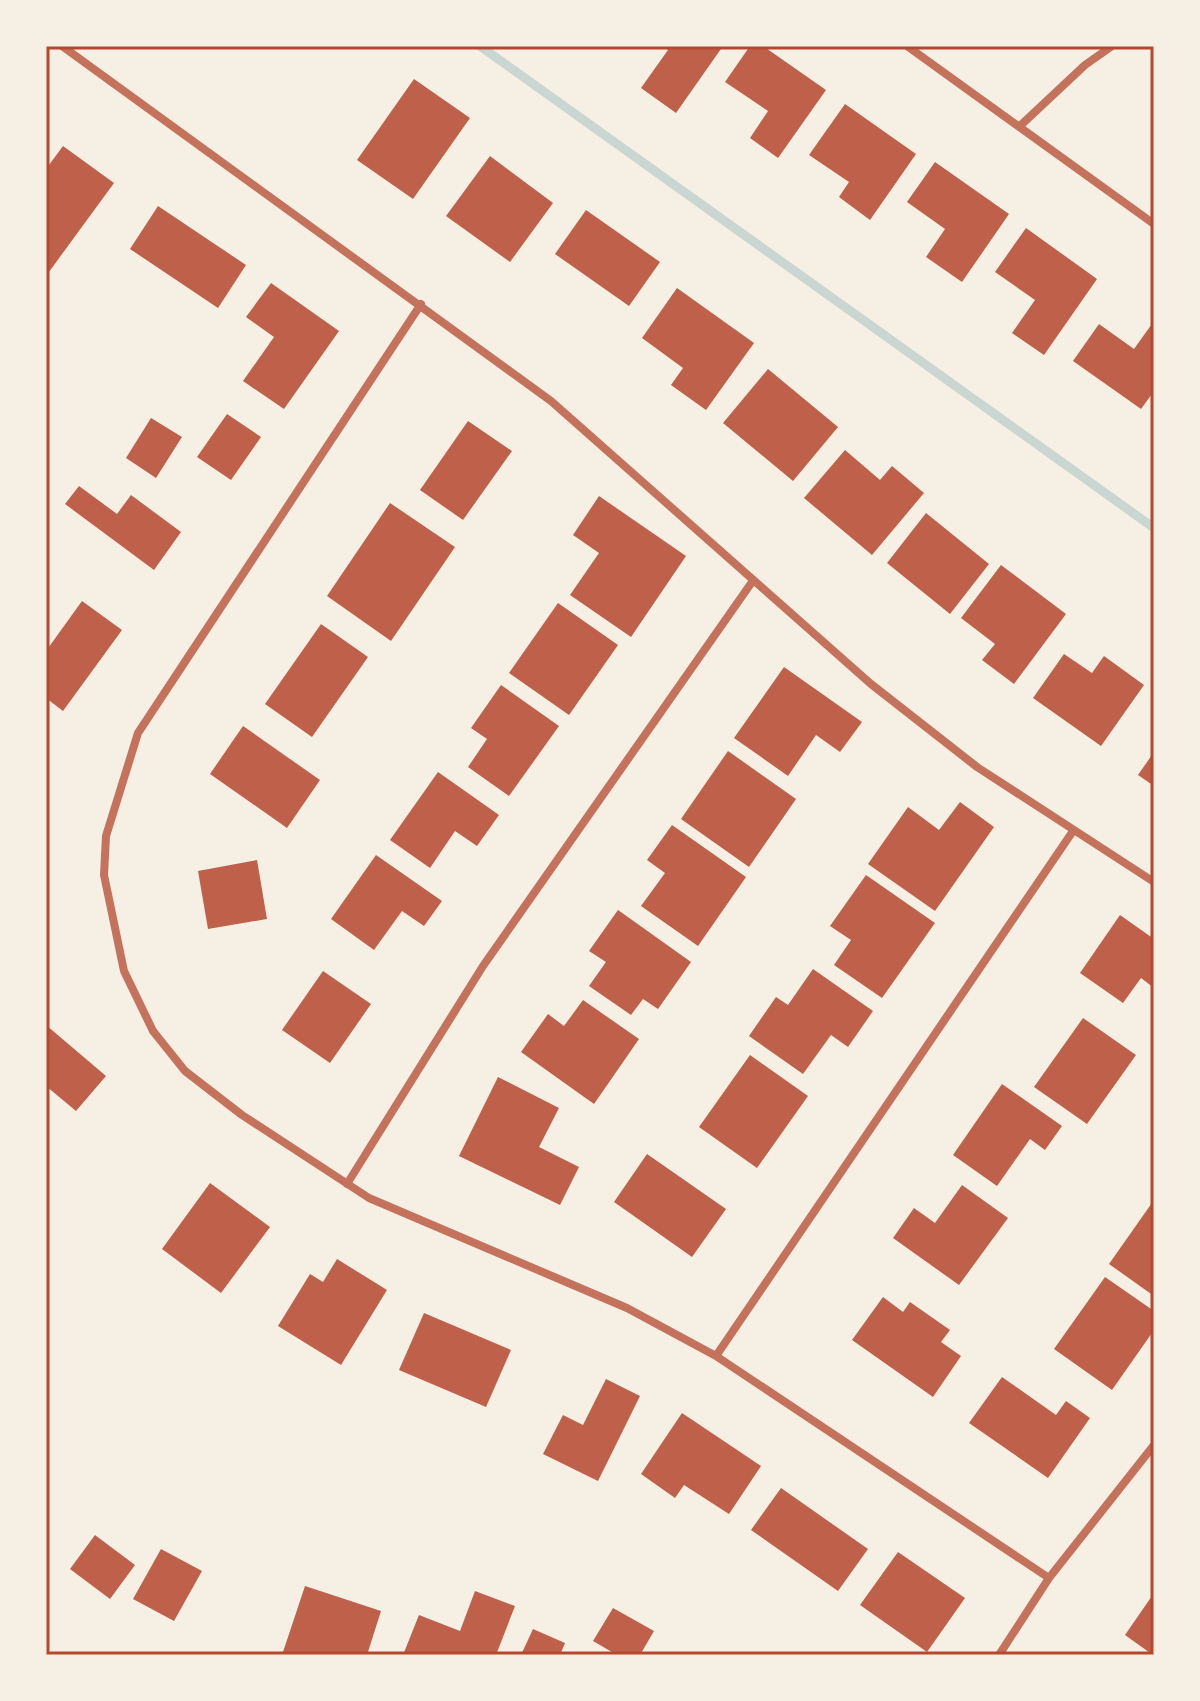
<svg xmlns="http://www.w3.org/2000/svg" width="1200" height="1701" viewBox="0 0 1200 1701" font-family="'Crimson Pro',serif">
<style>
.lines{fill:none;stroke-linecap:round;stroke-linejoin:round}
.stream{stroke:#c9d6d2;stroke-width:9}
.building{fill:#bf614a}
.minor{stroke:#c5725c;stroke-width:8}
.neatline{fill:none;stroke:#b5482f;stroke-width:3}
</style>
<rect width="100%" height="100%" fill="#f6efe4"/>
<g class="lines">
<path class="stream" d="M480,46L1154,528"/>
</g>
<path class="building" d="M663,46H723L676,113L641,88L668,50Z
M750,46H763L826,90L778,158L750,138L768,111L725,82Z
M414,79L470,118L413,199L357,160Z
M845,104L916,154L870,220L839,197L849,182L809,155Z
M63,146L114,183L46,276V169Z
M490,156L553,203L510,262L446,216Z
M935,162L1009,214L962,282L926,257L945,229L907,202Z
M158,206L246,265L218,308L130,249Z
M586,210L660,262L629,306L555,254Z
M1026,228L1097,279L1044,355L1012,333L1035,300L995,272Z
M271,283L339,331L284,409L243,381L274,337L246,317Z
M677,288L754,343L706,410L671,385L683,368L642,338Z
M1154,321V391L1141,409L1073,361L1099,324L1134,349Z
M768,369L838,427L793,481L723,423Z
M227,414L261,437L231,480L197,457Z
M151,418L182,437L156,478L126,458Z
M468,421L512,451L463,520L420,490Z
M845,450L880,480L892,466L924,493L872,555L804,498Z
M79,486L117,514L131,495L181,532L154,570L65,504Z
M599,496L686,556L631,637L570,595L599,553L573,535Z
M390,503L455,547L391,641L327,596Z
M926,513L989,564L950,614L887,563Z
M1001,565L1066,614L1014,684L982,660L995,644L961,618Z
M82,601L122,630L63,711L46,698V651Z
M558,603L618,645L569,715L509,673Z
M321,624L368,657L312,737L265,704Z
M1064,654L1092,673L1104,656L1144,685L1101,746L1033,698Z
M784,667L862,722L840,752L816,735L788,776L734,738Z
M501,685L559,726L509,796L468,767L487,739L471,728Z
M243,726L320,780L287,828L210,774Z
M728,751L796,799L749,867L681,819Z
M1154,752V786L1138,775Z
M438,772L499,815L477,846L455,831L430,868L390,840Z
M960,802L994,827L935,911L868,864L908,807L939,830Z
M672,825L746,877L698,946L641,906L665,873L647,860Z
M376,855L442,901L424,926L402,911L374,950L331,919Z
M257,860L267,919L208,929L198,871Z
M866,875L935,923L882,998L834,965L851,940L830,926Z
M618,910L691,962L658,1009L643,999L631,1015L589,986L606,962L589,951Z
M1120,915L1154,939V988L1141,978L1123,1003L1080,973Z
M813,969L873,1011L848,1047L831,1035L803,1074L749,1036L776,997L788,1005Z
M323,971L371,1004L330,1063L282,1030Z
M583,1000L639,1039L594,1104L521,1052L548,1014L564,1026Z
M1083,1018L1136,1055L1087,1124L1034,1087Z
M46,1025L106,1076L76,1111L46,1086Z
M750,1055L808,1096L757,1168L699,1127Z
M498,1077L559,1108L539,1147L579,1167L560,1205L459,1156Z
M1002,1084L1062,1126L1045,1150L1030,1139L997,1186L953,1155Z
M647,1154L726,1209L692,1257L614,1202Z
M210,1183L270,1227L221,1293L162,1249Z
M962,1185L1008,1218L959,1285L893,1238L914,1208L935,1223Z
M1154,1200V1296L1109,1264Z
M337,1259L387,1290L341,1365L278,1326L310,1274L323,1282Z
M1105,1277L1154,1311V1330L1112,1390L1054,1349Z
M883,1297L903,1312L910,1302L950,1330L941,1342L961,1356L933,1397L852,1340Z
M424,1313L511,1350L486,1407L399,1370Z
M1002,1377L1056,1415L1066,1401L1090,1418L1048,1478L969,1423Z
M606,1379L640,1396L598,1481L543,1454L563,1415L583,1425Z
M682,1413L761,1466L729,1514L684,1485L675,1498L641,1474Z
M781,1488L868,1549L838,1591L751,1530Z
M95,1535L135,1565L110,1599L70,1569Z
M161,1549L202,1571L174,1621L133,1599Z
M898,1552L965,1598L927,1652L860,1605Z
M305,1586L381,1611L367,1655H282Z
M475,1591L515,1606L496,1655H403L419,1615L460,1631Z
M1154,1593V1655H1153L1125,1635Z
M613,1608L654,1631L640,1655H617L593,1641Z
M533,1629L565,1643L560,1655H521Z"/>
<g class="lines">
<path class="minor" d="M62,46L551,401L871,684L977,767L1154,882
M907,46L1154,224
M1021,125L1085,65L1112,46
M421,304L138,733L106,836L104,875L124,971L153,1031L185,1071L242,1115L369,1198L627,1308L716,1356L1049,1578
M347,1184L483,966L752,582
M716,1356L1073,831
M999,1655L1049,1578L1154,1445"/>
</g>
<rect width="1200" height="1701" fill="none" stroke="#f6efe4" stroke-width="96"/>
<rect x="48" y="48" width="1104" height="1605" class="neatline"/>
</svg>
